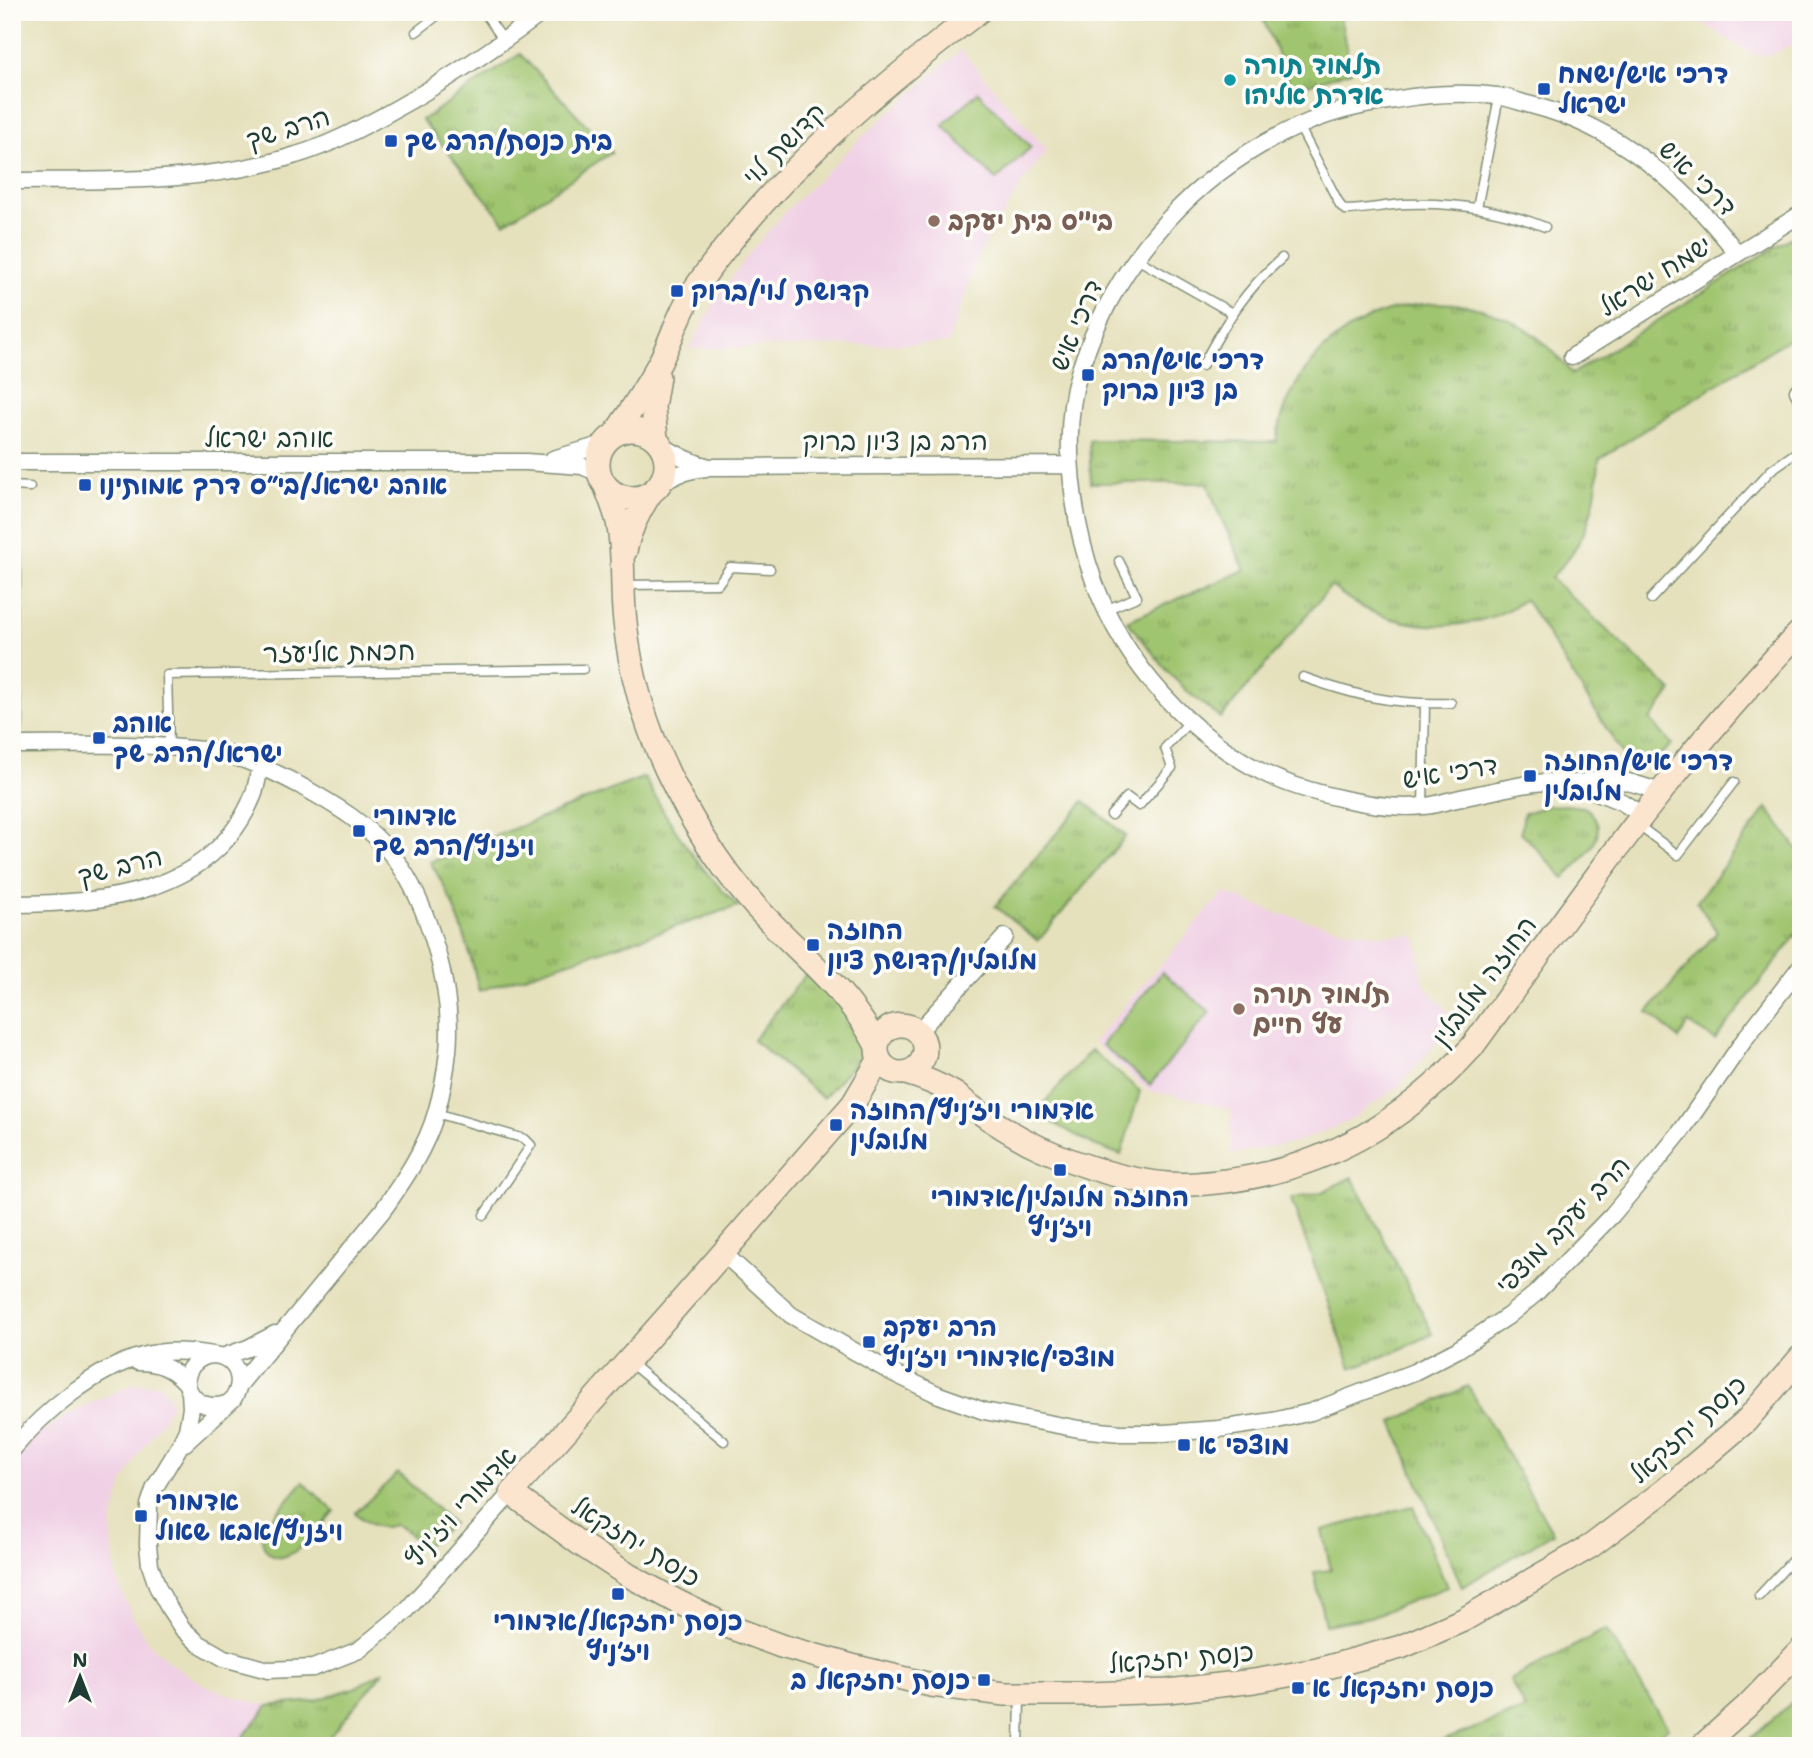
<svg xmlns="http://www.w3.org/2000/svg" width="1813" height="1758" viewBox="0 0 1813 1758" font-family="'Shantell Sans','Playpen Sans Hebrew',sans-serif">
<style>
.built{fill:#f0d0e5}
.grass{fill:#a0c56f;stroke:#608152;stroke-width:2}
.park{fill:url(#park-tufts);stroke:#608152;stroke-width:2}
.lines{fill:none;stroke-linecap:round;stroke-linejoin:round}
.lane-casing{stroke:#828f78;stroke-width:11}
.street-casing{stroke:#828f78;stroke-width:19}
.secondary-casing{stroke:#828f78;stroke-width:26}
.lane{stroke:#fff;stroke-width:8}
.street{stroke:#fff;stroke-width:16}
.secondary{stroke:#fce5cf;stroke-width:23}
.culture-dot{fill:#0f9aa8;stroke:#fdfcf7;stroke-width:2.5}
.transit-dot{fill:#1a4fb4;stroke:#fdfcf7;stroke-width:2.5}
.education-dot{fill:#8d6e63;stroke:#fdfcf7;stroke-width:2.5}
.labels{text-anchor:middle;stroke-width:7;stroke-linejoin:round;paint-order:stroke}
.culture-label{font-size:26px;font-weight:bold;fill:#0d838f;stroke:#fdfcf7;text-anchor:start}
.transit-label{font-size:26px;font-weight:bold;fill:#164399;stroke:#fdfcf7;text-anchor:start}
.street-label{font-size:26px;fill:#1f3d34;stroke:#fdfcf7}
.education-label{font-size:26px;font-weight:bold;fill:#785e54;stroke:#fdfcf7;text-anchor:start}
</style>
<defs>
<pattern id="park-tufts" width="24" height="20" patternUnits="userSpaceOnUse" patternTransform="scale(1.75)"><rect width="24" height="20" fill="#a0c56f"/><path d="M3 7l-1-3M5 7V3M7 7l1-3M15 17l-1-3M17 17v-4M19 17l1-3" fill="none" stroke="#82a15c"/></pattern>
</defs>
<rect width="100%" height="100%" fill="#fdfcf7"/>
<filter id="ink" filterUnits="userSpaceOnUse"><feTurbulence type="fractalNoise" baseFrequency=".0143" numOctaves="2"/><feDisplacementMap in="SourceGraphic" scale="14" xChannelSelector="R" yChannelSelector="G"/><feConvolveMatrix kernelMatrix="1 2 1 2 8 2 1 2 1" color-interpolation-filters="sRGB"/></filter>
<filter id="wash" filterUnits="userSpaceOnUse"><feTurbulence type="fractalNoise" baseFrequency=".00686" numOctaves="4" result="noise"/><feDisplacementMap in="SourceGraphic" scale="28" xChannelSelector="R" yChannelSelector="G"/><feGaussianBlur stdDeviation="1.57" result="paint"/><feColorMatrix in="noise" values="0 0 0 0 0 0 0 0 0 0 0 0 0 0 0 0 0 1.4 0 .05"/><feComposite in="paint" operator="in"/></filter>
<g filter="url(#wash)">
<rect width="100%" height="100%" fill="#e6e1bd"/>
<path class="built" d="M1684,12H1801V40L1771,55H1754Z
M961,50L1047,150L1025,179L980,253L948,343L689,349L719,295L752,250L787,210L863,136Z
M1224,892L1276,913L1343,929L1382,935L1416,936L1424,984L1456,1021L1398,1087L1347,1122L1297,1142L1231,1154V1110L1190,1098L1149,1091L1132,1077L1093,1042Z
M134,1384H161L172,1403L165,1416L140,1452L122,1485L112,1522V1543L116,1578L131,1614L147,1641L170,1663L202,1684L235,1697L268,1706L238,1746H12V1466L36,1434L81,1408Z"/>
<path class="grass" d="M978,92L1031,147L996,180L943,125Z
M1162,972L1210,1012L1150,1085L1102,1045Z
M1091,1050L1140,1091L1121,1155L1094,1145L1035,1113Z
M1413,1506L1447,1587L1370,1617L1325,1625L1314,1572L1331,1570L1322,1530Z
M1801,1693V1746H1741L1789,1705Z"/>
<path class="park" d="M1260,12H1339L1351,71L1292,90Z
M520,54L612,152L505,223L422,120Z
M1801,231V331L1599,459C1597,493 1592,525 1572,553C1566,562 1558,570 1551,578L1672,691L1650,720L1672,744L1656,759L1630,766L1525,599C1481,632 1417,632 1368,610C1354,604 1343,595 1331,586L1221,718L1190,694L1169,673L1127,621L1245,570L1216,507L1208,483H1091L1089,440L1276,442C1301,295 1486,253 1572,374Z
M12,552L22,553L21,730H12Z
M644,777C670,825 698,868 738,906L479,991C469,946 456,902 430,862Z
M1084,801L1126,836L1038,941L995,906Z
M1566,805C1571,806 1578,806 1583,807C1589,809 1592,812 1595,818C1607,840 1578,863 1564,878L1521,832L1524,813L1548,806Z
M1767,808L1801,854V929L1715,1040L1688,1023L1679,1039L1648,1012L1717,932L1697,902Z
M806,974L850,1010L861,1039L859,1058L823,1098L753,1040Z
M1352,1177L1433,1334L1392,1353L1351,1368L1291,1199L1322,1192Z
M1468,1386L1553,1533L1462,1587L1392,1422Z
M398,1473L453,1524L426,1545C413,1543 409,1530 398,1526C391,1524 392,1526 386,1527C373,1528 365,1521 355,1513Z
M303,1482L334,1511C322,1524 286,1576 266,1550C260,1542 263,1532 267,1524Z
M1606,1629L1668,1728L1644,1746H1429L1525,1709L1510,1680Z
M384,1671L322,1746H236L268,1706L314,1701L354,1688Z"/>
</g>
<g filter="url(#ink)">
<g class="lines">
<defs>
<path id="lane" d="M484,12L504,41
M416,32L442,12
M1299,126L1340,205L1345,210C1365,210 1385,205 1405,204C1453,202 1500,209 1545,227
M1477,208L1499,97
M1135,258L1232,313
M1202,366C1225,323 1244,291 1282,258
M12,486L30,487
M625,585L718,584L730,567L770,569
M1651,599L1771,470L1801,449
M1105,610L1137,597L1119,561
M1303,677C1356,696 1394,705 1451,703
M169,747L167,675L583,669
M1423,806L1425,704
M1111,815L1127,797L1139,806L1172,768L1165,748L1190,721
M1639,826L1678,855L1734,782
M436,1113L525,1139L531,1145L484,1215
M629,1362L724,1441
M1759,1596L1801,1551
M1019,1746L1020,1696"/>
<path id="street" d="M12,181C107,180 205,184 296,155C327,146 355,131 383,116C440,85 491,51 543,12
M1572,357L1801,214
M1798,391L1801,396
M660,444C676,455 690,462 709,467L1069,465
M553,459L604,444
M12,462H526L582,466L599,473
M659,486C674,474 688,470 706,468
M12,745C69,745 125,743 181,748C195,750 210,749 223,753C252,761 275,772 301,786C335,805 368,824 393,856C429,903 454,992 448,1051C446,1071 442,1093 436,1113C426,1148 404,1180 383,1210L240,1384
M1577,784L1622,802L1642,815
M1660,792C1642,786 1621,778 1601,779C1593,779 1584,783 1576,783C1567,784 1559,782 1550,782C1536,782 1521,785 1507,788C1488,792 1468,796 1448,801C1440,803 1431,806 1423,806C1381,811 1302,792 1264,773C1188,734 1125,664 1095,584C1073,525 1060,434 1079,373C1115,259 1200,165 1311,121C1337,110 1367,104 1394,100C1428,94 1464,92 1497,96C1509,98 1520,102 1531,105C1618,127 1683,184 1737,253
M12,904C104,904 213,894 253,796C257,786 258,775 260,765
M918,1032L1005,937
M723,1253L791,1315L889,1371L939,1395L984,1411L1079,1429L1121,1433H1164L1219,1429L1273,1421L1311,1412L1414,1372L1457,1350L1508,1316L1535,1294L1612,1215L1649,1171L1682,1130L1747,1036L1801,966
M222,1357L248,1348L275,1334
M138,1362C159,1362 173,1368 187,1384
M190,1392L191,1408L187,1430L178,1449L155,1487L149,1505L148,1545L150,1565L158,1588L169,1608L182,1628L198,1643L224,1658L268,1670L313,1668L359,1650L405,1612L511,1493
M185,1443L233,1399C252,1370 220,1343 197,1361C173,1380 195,1415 226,1404
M12,1450C43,1412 96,1368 143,1356C166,1349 190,1351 213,1355"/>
<path id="secondary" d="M598 464a34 34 0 1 1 68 0a34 34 0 1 1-68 0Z
M615,434C631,411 646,388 660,362C672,339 679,312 694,290C769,181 873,92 978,12
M656,439L653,407L658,377
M606,487C610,498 615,510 618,522C625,555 621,589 625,622C631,680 649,737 676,789C697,830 724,872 756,907C798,953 848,989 877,1046
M625,551C629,530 638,512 650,494
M877 1049a24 24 0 1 1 48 0a24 24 0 1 1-48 0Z
M879,1060L853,1104L675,1308L511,1493L579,1543L628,1575L678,1602L727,1626L781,1646L856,1667L931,1685L1005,1694H1089L1168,1691L1254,1681L1317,1670L1401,1647L1463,1620L1591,1546L1665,1490L1746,1421L1801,1357
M906,1073C923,1078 940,1085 955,1094C961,1098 966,1103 972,1107C993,1122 1016,1137 1040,1148C1081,1166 1122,1180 1167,1184C1186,1186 1207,1183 1226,1181C1326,1168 1404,1122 1472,1047C1576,904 1677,758 1801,631
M1702,1746L1747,1706L1801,1650"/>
</defs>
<use href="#lane" class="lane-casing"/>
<use href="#street" class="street-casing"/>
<use href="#secondary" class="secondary-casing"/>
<use href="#lane" class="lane"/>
<use href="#street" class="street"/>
<use href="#secondary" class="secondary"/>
</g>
</g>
<circle class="culture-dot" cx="1230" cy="80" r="7"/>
<g class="transit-dot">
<rect x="1537" y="82" width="14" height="14" rx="3.5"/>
<rect x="384" y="134" width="14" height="14" rx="3.5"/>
<rect x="670" y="284" width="14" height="14" rx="3.5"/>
<rect x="1081" y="368" width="14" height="14" rx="3.5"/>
<rect x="78" y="478" width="14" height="14" rx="3.5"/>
<rect x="92" y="731" width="14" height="14" rx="3.5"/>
<rect x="1523" y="769" width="14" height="14" rx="3.5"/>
<rect x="352" y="824" width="14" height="14" rx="3.5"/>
<rect x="806" y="938" width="14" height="14" rx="3.5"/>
<rect x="829" y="1118" width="14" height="14" rx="3.5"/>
<rect x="1053" y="1163" width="14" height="14" rx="3.5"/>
<rect x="862" y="1335" width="14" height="14" rx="3.5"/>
<rect x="1177" y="1438" width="14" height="14" rx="3.5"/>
<rect x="134" y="1509" width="14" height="14" rx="3.5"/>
<rect x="611" y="1587" width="14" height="14" rx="3.5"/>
<rect x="977" y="1673" width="14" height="14" rx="3.5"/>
<rect x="1291" y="1681" width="14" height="14" rx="3.5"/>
</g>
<g class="education-dot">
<circle cx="934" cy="221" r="7"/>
<circle cx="1239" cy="1009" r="7"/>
</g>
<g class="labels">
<g class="culture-label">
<text x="1244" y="74">תלמוד תורה<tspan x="1244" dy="30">אדרת אליהו</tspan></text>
</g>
<g class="transit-label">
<text x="1558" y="83">דרכי איש/ישמח<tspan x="1558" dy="30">ישראל</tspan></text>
<text x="405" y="150">בית כנסת/הרב שך</text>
<text x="691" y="300">קדושת לוי/ברוק</text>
<text x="1102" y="369">דרכי איש/הרב<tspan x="1102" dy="30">בן ציון ברוק</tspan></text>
<text x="99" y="494">אוהב ישראל/בי״ס דרך אמותינו</text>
<text x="113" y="732">אוהב<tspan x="113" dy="30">ישראל/הרב שך</tspan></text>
<text x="1544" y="770">דרכי איש/החוזה<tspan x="1544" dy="30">מלובלין</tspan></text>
<text x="373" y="825">אדמורי<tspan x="373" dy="30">ויזניץ/הרב שך</tspan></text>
<text x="827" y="939">החוזה<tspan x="827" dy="30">מלובלין/קדושת ציון</tspan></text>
<text x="850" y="1119">אדמורי ויז׳ניץ/החוזה<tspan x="850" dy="30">מלובלין</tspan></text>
<text x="1060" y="1206" text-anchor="middle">החוזה מלובלין/אדמורי<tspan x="1060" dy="30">ויז׳ניץ</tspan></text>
<text x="883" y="1336">הרב יעקב<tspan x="883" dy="30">מוצפי/אדמורי ויז׳ניץ</tspan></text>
<text x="1198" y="1454">מוצפי א</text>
<text x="155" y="1510">אדמורי<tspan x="155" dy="30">ויזניץ/אבא שאול</tspan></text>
<text x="618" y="1630" text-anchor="middle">כנסת יחזקאל/אדמורי<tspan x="618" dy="30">ויז׳ניץ</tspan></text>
<text x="970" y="1689" text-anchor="end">כנסת יחזקאל ב</text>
<text x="1312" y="1697">כנסת יחזקאל א</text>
</g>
<g class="street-label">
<text transform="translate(288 128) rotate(-17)" y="9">הרב שך</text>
<text transform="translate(784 144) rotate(-45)" y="9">קדושת לוי</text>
<text transform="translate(1698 178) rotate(44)" y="9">דרכי איש</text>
<text transform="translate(1655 276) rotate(-32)" y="9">ישמח ישראל</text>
<text transform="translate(1076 325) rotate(-67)" y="9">דרכי איש</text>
<text x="269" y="447">אוהב ישראל</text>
<text x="895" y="450">הרב בן ציון ברוק</text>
<text transform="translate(339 652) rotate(-1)" y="9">חכמת אליעזר</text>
<text transform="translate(1450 772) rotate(-9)" y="9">דרכי איש</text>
<text transform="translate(120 866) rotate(-14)" y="9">הרב שך</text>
<text transform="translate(1484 981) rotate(-53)" y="9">החוזה מלובלין</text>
<text transform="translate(1563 1225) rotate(-46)" y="9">הרב יעקב מוצפי</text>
<text transform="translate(1688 1429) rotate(-42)" y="9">כנסת יחזקאל</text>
<text transform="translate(461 1507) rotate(-48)" y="9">אדמורי ויז'ניץ</text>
<text transform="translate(636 1542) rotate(32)" y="9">כנסת יחזקאל</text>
<text transform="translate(1181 1658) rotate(-5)" y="9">כנסת יחזקאל</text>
</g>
<g class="education-label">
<text x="948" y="230">בי"ס בית יעקב</text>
<text x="1253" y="1003">תלמוד תורה<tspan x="1253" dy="30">עץ חיים</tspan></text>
</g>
</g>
<rect width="1813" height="1758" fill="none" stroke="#fdfcf7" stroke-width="42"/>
<g transform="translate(80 1677)" stroke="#fdfcf7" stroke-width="5" paint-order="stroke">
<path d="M0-5L12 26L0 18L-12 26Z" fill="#1f3d34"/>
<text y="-10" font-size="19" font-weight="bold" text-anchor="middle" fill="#1f3d34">N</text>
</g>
</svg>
